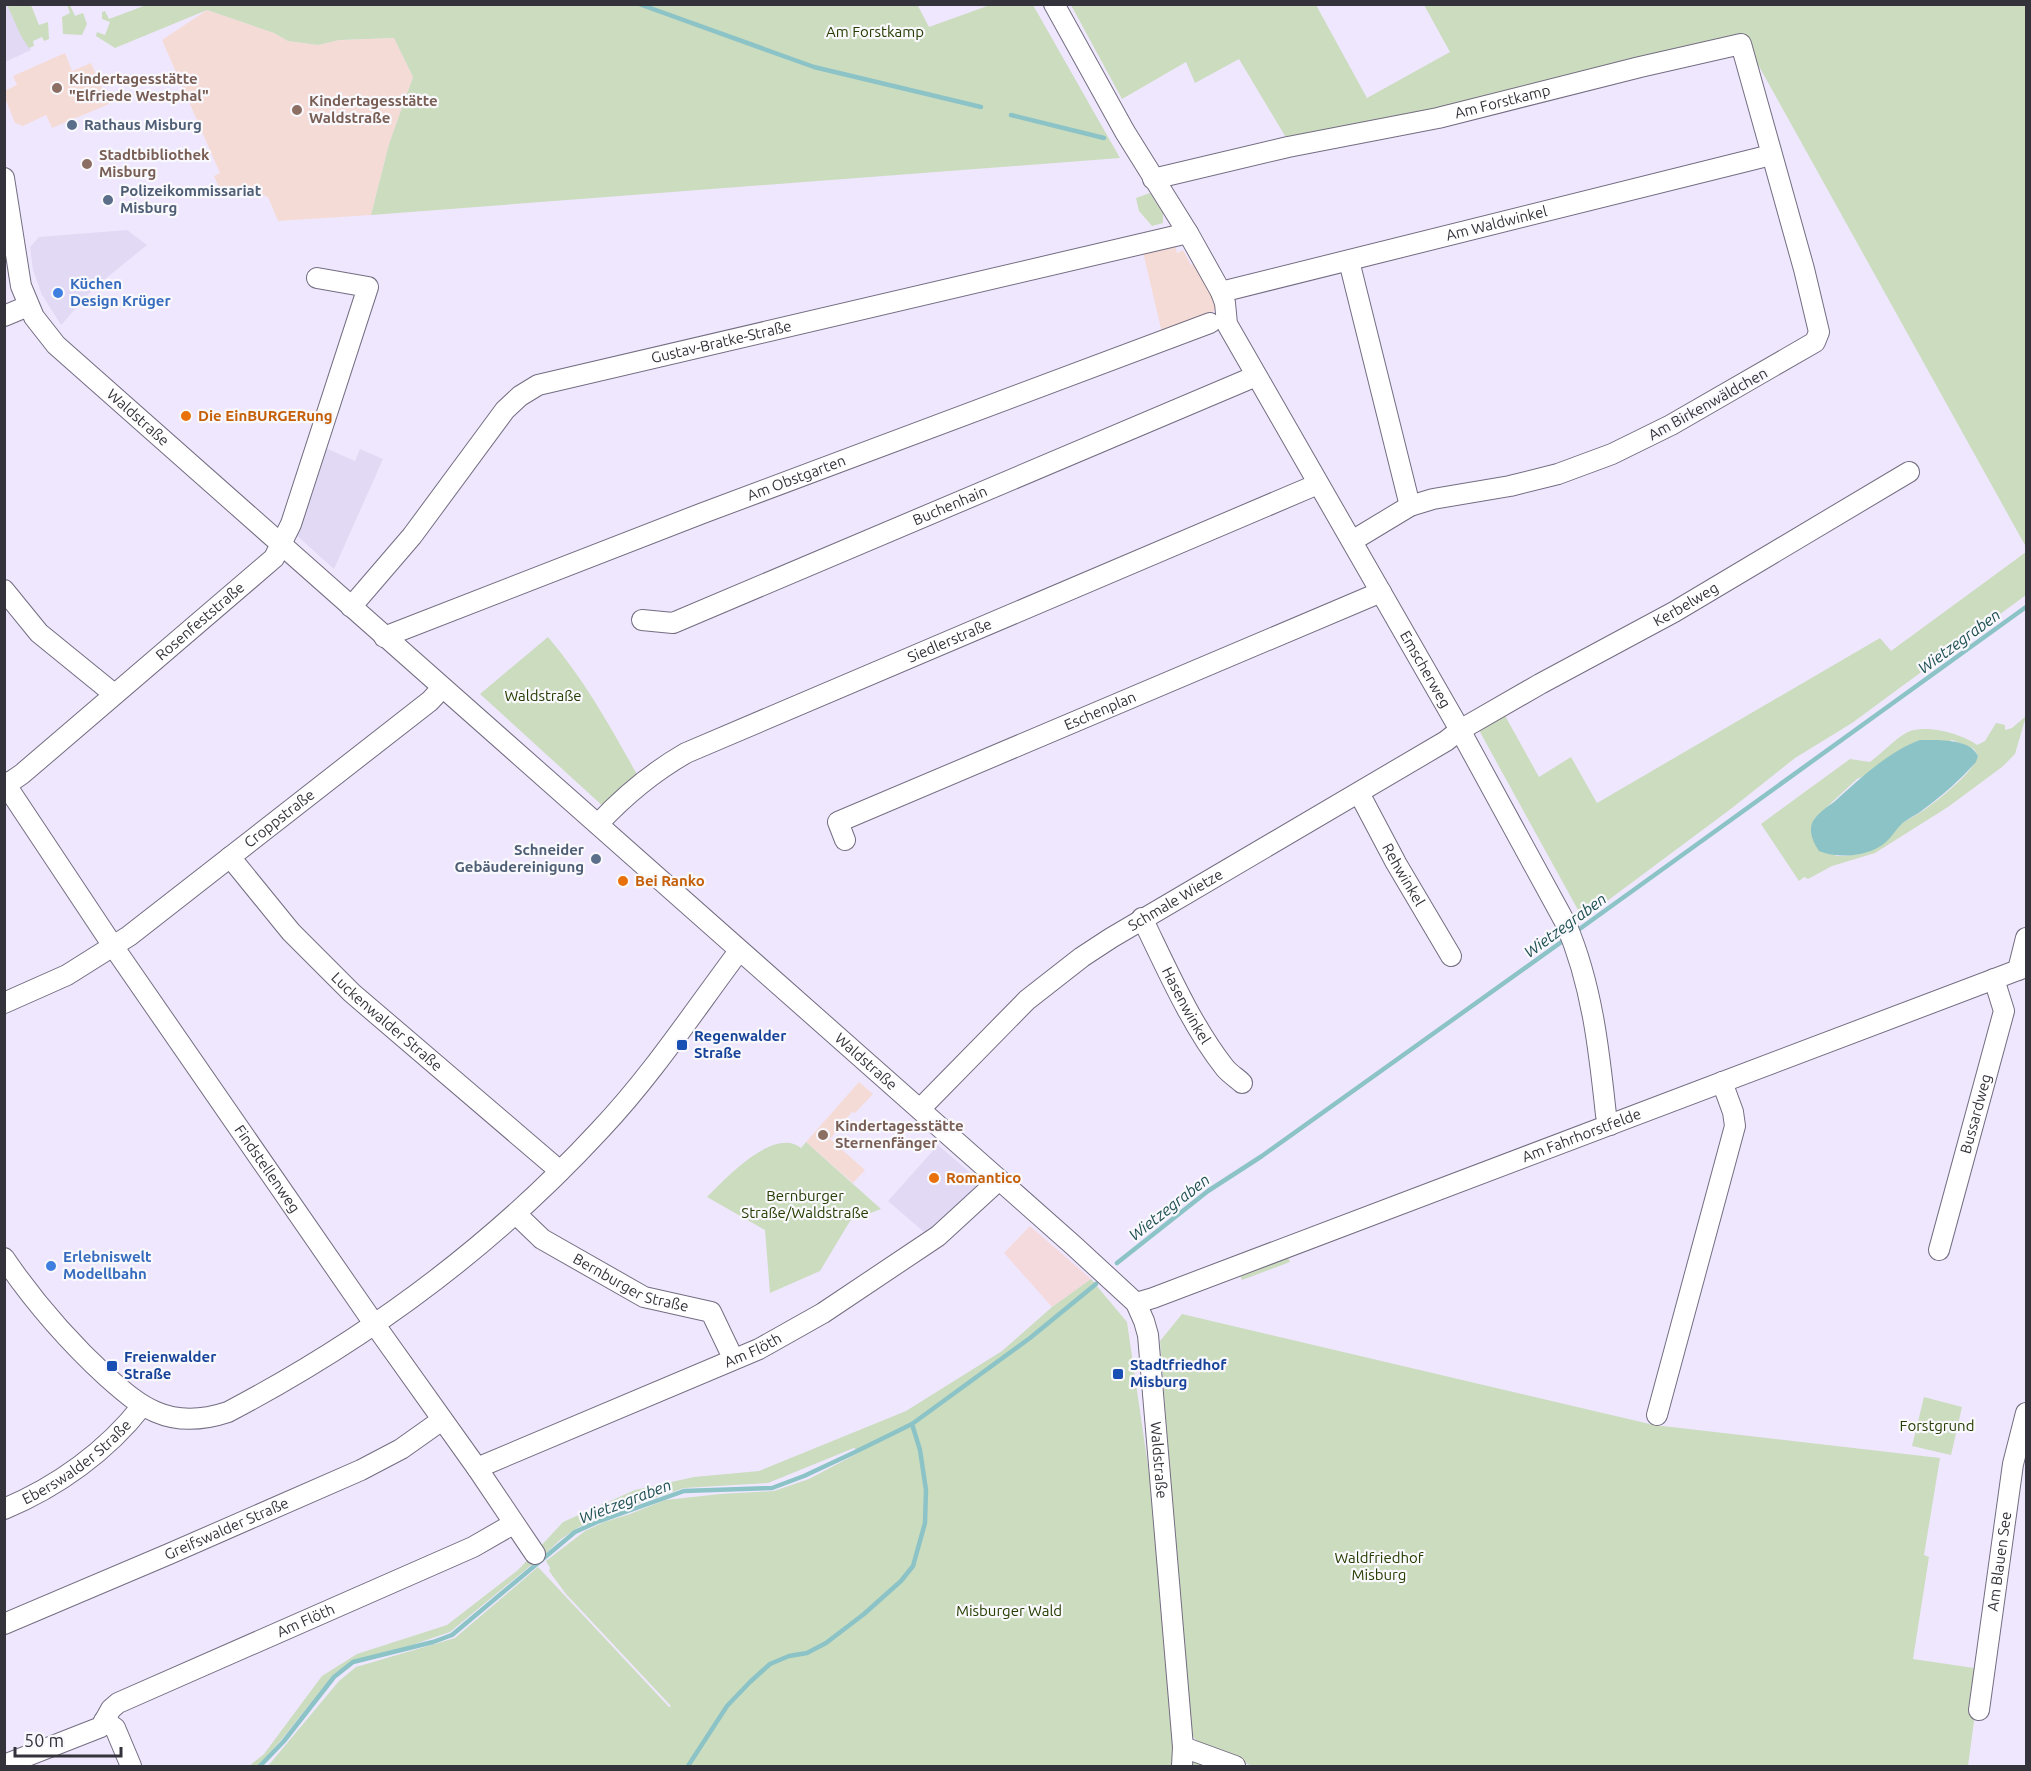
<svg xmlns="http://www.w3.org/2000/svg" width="2031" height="1771" viewBox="0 0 2031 1771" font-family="Ubuntu,sans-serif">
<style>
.built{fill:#e2d9f5}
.industrial{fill:#f5dadd}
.education{fill:#f5dbd6}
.green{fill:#ccdcbf;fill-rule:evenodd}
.water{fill:#8bc3c7}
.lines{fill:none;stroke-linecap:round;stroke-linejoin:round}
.stream{stroke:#8bc3c7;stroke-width:4.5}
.minor-casing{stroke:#746d81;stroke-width:22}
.minor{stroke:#fff;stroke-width:20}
.education-dot{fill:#8d6e63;stroke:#f9f8fc;stroke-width:2}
.service-dot{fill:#5c6f8a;stroke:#f9f8fc;stroke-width:2}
.shop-dot{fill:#3f7fe0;stroke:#f9f8fc;stroke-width:2}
.food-dot{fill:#e8710a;stroke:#f9f8fc;stroke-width:2}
.transit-dot{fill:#1a4fb4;stroke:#f9f8fc;stroke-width:2}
.labels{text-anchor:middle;stroke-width:4.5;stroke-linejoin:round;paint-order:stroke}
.park-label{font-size:15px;fill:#253d01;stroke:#f9f8fc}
.education-label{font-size:15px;font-weight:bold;fill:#785e54;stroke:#f9f8fc;text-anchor:start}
.street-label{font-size:15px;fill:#34323a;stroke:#f9f8fc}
.service-label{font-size:15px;font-weight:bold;fill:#4e5e75;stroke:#f9f8fc;text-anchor:start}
.shop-label{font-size:15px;font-weight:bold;fill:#366cbe;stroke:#f9f8fc;text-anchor:start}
.food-label{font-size:15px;font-weight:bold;fill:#c56008;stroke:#f9f8fc;text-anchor:start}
.transit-label{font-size:15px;font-weight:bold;fill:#164399;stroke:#f9f8fc;text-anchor:start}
.water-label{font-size:16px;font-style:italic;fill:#1e5053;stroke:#f9f8fc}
</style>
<rect width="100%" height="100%" fill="#efe7fe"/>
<path class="built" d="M5,5H12L31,50L5,62Z
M127,230L147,245L94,288L61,325L42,295L33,270L30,247L39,237Z
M321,446L355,461L360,449L383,459L334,569L294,533Z
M938,1145L982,1183L925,1233L888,1201Z"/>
<path class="industrial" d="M1030,1226L1091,1279L1052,1307L1004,1253Z"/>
<path class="education" d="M207,10L274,33L288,41L318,45L339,40L394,38L413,77L389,144L371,215L278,221L268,197L248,190L233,196L222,195L214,176L220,173L162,40Z
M65,53L72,71L91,63L109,104L52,128L46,115L23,126L15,123L5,98L4,91L17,85L13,76Z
M1175,245L1177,253L1183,250L1191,265L1194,264L1208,289H1210L1216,310L1187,324L1162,333L1143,252Z
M859,1082L873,1094L855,1113L852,1112L830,1139L865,1170L853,1183L806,1142Z"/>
<path class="green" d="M149,4H917L929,27L990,5H1033L1120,158L371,215L389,144L413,77L394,38L339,40L318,45L288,41L274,33L207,10L115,48L96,36L97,32L105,35L110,22L102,19V12L105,11L109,19Z
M9,5H31L39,25L48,22L49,39L44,41L42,37L33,41L34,46L29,48L21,36L8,7Z
M67,5H70L75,16L83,13L87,24L82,35L63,34L62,17L70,13Z
M1071,5H1316L1367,98L1450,52L1424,5H2026V547L1745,41L1291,146L1239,59L1195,83L1186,62L1122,99Z
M1150,193L1163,213V223L1152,226L1139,211L1136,198Z
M2026,552V595L1852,723L1795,758L1732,808L1583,919L1480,732L1482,723L1503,712L1539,777L1571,757L1597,803L1880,638L1891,651Z
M548,637C586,682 611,728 639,778L605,808L480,694Z
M2026,716L2015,754L2002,767L1948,807L1875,853L1832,866L1808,879L1804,877L1799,881L1761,824L1850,759L1870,762C1880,755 1898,736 1908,732C1926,724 1962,734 1977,745L1985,741L1996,723L2005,725V730L2012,728ZM1952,740L1974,749L1978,756C1973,773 1936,802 1921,812C1915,816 1908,819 1901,824C1891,832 1881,846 1869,851C1859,855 1847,856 1836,856L1814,819L1857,779Z
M806,1142L881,1209L850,1221L820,1271L770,1293L765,1230L707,1197C725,1179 774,1126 801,1148Z
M1287,1255L1290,1262L1242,1280L1239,1273Z
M1091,1279L1127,1322L1155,1514L1179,1751L1219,1766H268L339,1681L356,1667L455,1638L538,1567L669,1707L671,1706L566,1594L549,1571L550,1568L546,1561L585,1531L604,1522L630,1514L665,1500L720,1494L774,1491L809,1479L860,1452L854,1448L768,1483L684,1488L638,1504L579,1527L561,1539L542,1557L538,1549L563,1522L635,1490L694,1477L759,1471L906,1411L1002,1351L1052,1307Z
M1182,1314L1654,1425L1940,1458L1924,1555L1929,1557L1913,1659L1981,1669L1968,1766H1253L1205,1749L1190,1734L1160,1341Z
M1924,1397L1962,1407L1951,1455L1912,1446Z
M532,1555L535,1562L450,1632L412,1645L352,1661L333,1675L282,1739L258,1766H249L264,1754L322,1676L357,1654L447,1625L518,1570Z"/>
<path class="water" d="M1920,740C1937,740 1970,738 1978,756L1976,762C1960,780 1943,795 1924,809C1918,814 1911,817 1904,822C1897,827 1893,836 1886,842C1869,857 1838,859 1819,851C1813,842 1808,831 1813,821C1817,814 1827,807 1834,802C1860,779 1886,753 1920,740Z"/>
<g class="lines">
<path class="stream" d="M639,4L814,67L981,107
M1011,115L1104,138
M1574,933L2026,607
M1117,1263L1208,1191L1262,1156L1567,938
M260,1766L284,1741L334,1677L353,1662L433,1642L452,1635L575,1532L597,1522L684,1491L772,1488L804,1476L851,1454L912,1424L1030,1338L1096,1284
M688,1766L727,1706L750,1682L770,1664L789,1656L807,1653L826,1643L864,1614L901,1581L913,1566L925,1523L926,1490L920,1450L912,1424"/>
<defs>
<g id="minor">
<path id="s1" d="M1054,4L1125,132L1188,233L1221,292L1225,303L1227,324L1460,730L1566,924C1592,985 1599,1049 1606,1115L1610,1125"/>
<path id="s2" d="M4,178L21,286L34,317L56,345L1073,1245L1136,1303L1144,1321L1148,1335L1183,1747L1182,1766"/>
<path id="s3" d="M1153,179L1288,147L1438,118L1640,67L1741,44L1804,269L1819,332L1815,342L1671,425L1612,454L1558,474L1510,486L1433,499L1410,506L1352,541"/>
<path d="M1349,261L1410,506"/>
<path id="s4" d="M1221,292L1771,155"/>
<path d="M4,316L28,306"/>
<path d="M4,590L39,633L114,694"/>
<path id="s5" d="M351,607L412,536L505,410L520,396L538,385L1188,233"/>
<path id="s6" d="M642,620L673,623L1256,376"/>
<path id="s7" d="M384,637L703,513L1210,323"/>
<path id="s8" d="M4,782L113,946L375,1325L477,1468L535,1554"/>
<path id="s9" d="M6,785L22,774L274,558L291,524L368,287L317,278"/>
<path id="s10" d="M1359,793L1396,863L1451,956"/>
<path id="s11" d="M598,824C624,796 653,772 686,753L1318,484"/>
<path id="s12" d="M845,840L838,822L1381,592"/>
<path id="s13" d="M230,857L291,932L352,993L560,1171"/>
<path id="s14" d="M1142,918C1166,967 1191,1025 1225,1068C1230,1074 1237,1078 1242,1083"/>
<path d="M2018,970L2026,938"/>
<path id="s15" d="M4,1003L67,975L129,936L430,701L442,688"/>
<path id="s16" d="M920,1109L1027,1000L1082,957L1111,938L1446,741L1460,730L1540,684L1674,612L1909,472"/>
<path id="s17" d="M516,1214L542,1239L644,1297L711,1312L733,1358"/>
<path id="s18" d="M1939,1250L2004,1011L1994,979"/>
<path d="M4,1258C34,1302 68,1341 107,1377C122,1390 137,1404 156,1412C179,1422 204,1420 228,1412C367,1339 493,1246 600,1130C652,1075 694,1011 739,951"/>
<path id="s19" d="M1136,1303L1153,1298L2026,967"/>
<path d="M1657,1415L1735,1126L1733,1112L1722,1082"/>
<path id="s20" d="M477,1468L759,1349L823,1313L938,1236L999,1180"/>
<path id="s21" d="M4,1509C57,1487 107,1451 142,1406"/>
<path id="s22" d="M4,1624L169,1554L361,1470L401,1449L442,1420"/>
<path id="s23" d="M1979,1710L2013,1464L2026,1413"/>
<path d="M104,1721L115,1728L131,1766"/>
<path d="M1183,1747L1235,1766"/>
<path id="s24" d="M4,1765L101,1727L111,1709L118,1703L473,1547L513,1524"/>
</g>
</defs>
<use href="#minor" class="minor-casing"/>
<use href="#minor" class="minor"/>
</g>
<g class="education-dot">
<circle cx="57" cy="88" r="6"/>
<circle cx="297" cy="110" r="6"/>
<circle cx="87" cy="164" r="6"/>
<circle cx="823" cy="1135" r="6"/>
</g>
<g class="service-dot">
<circle cx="72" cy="125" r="6"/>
<circle cx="108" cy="200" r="6"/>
<circle cx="596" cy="859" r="6"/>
</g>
<g class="shop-dot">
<circle cx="58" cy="293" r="6"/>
<circle cx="51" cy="1266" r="6"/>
</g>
<g class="food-dot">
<circle cx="186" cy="416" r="6"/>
<circle cx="623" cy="881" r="6"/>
<circle cx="934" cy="1178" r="6"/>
</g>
<g class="transit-dot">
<rect x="676" y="1039" width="12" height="12" rx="3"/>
<rect x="106" y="1360" width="12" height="12" rx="3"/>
<rect x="1112" y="1368" width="12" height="12" rx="3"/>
</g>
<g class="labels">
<g class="park-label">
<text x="875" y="37">Am Forstkamp</text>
<text x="543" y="701">Waldstraße</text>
<text x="805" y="1201">Bernburger<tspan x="805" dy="17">Straße/Waldstraße</tspan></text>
<text x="1937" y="1431">Forstgrund</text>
<text x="1379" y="1563">Waldfriedhof<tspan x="1379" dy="17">Misburg</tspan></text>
<text x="1009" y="1616">Misburger Wald</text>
</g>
<g class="education-label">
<text x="69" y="84">Kindertagesstätte<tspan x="69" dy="17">"Elfriede Westphal"</tspan></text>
<text x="309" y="106">Kindertagesstätte<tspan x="309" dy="17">Waldstraße</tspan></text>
<text x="99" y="160">Stadtbibliothek<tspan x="99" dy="17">Misburg</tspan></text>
<text x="835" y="1131">Kindertagesstätte<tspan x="835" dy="17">Sternenfänger</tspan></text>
</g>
<g class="street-label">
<text dy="5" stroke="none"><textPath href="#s3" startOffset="358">Am Forstkamp</textPath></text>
<text dy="5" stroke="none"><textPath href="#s4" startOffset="284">Am Waldwinkel</textPath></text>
<text dy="5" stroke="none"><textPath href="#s5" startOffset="480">Gustav-Bratke-Straße</textPath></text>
<text transform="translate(1708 404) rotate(-29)" y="5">Am Birkenwäldchen</text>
<text dy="5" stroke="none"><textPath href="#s2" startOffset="288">Waldstraße</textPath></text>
<text dy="5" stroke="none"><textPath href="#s7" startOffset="442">Am Obstgarten</textPath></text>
<text dy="5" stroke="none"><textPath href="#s6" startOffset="332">Buchenhain</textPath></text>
<text dy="5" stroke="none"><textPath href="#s16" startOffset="922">Kerbelweg</textPath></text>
<text dy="5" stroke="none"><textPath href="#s9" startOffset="254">Rosenfeststraße</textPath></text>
<text dy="5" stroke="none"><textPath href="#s11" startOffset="400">Siedlerstraße</textPath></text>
<text dy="5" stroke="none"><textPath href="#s1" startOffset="764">Emscherweg</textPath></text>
<text dy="5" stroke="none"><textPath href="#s12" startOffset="304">Eschenplan</textPath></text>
<text dy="5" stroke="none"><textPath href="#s15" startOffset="333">Croppstraße</textPath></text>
<text dy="5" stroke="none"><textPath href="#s10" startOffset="93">Rehwinkel</textPath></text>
<text dy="5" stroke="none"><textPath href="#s16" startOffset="332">Schmale Wietze</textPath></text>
<text dy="5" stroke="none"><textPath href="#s14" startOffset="98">Hasenwinkel</textPath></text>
<text dy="5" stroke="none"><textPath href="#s13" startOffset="228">Luckenwalder Straße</textPath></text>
<text dy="5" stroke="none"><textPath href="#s2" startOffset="1260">Waldstraße</textPath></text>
<text dy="5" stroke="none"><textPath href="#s18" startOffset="141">Bussardweg</textPath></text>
<text dy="5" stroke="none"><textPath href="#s19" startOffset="476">Am Fahrhorstfelde</textPath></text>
<text dy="5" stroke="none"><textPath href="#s8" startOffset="468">Findstellenweg</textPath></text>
<text dy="5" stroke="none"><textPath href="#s17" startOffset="136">Bernburger Straße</textPath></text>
<text dy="5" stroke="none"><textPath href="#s20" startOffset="300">Am Flöth</textPath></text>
<text dy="5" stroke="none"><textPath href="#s21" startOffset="87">Eberswalder Straße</textPath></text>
<text dy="5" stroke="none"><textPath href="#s2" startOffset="1782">Waldstraße</textPath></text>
<text dy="5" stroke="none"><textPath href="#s22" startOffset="242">Greifswalder Straße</textPath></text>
<text dy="5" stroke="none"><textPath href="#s23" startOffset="150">Am Blauen See</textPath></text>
<text dy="5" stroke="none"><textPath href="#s24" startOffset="339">Am Flöth</textPath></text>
</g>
<g class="service-label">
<text x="84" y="130">Rathaus Misburg</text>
<text x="120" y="196">Polizeikommissariat<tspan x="120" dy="17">Misburg</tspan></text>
<text x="584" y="855" text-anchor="end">Schneider<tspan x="584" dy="17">Gebäudereinigung</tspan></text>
</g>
<g class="shop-label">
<text x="70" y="289">Küchen<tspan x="70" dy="17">Design Krüger</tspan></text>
<text x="63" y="1262">Erlebniswelt<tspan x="63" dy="17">Modellbahn</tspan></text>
</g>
<g class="food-label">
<text x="198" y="421">Die EinBURGERung</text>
<text x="635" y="886">Bei Ranko</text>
<text x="946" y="1183">Romantico</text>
</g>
<g class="transit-label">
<text x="694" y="1041">Regenwalder<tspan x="694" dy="17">Straße</tspan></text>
<text x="124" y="1362">Freienwalder<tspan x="124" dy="17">Straße</tspan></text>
<text x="1130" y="1370">Stadtfriedhof<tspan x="1130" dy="17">Misburg</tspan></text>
</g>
<g class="water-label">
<text transform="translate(1959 641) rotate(-36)" y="6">Wietzegraben</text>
<text transform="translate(1565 925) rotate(-36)" y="6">Wietzegraben</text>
<text transform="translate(1169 1207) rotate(-38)" y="6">Wietzegraben</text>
<text transform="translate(625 1501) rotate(-21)" y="6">Wietzegraben</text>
</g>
</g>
<rect width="2031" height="1771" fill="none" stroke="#34323a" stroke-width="12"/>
<path d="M15 1747v9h106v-9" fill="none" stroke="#34323a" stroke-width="3"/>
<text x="24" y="1747" font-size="18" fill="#34323a" stroke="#f9f8fc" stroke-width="4.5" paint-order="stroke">50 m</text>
</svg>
